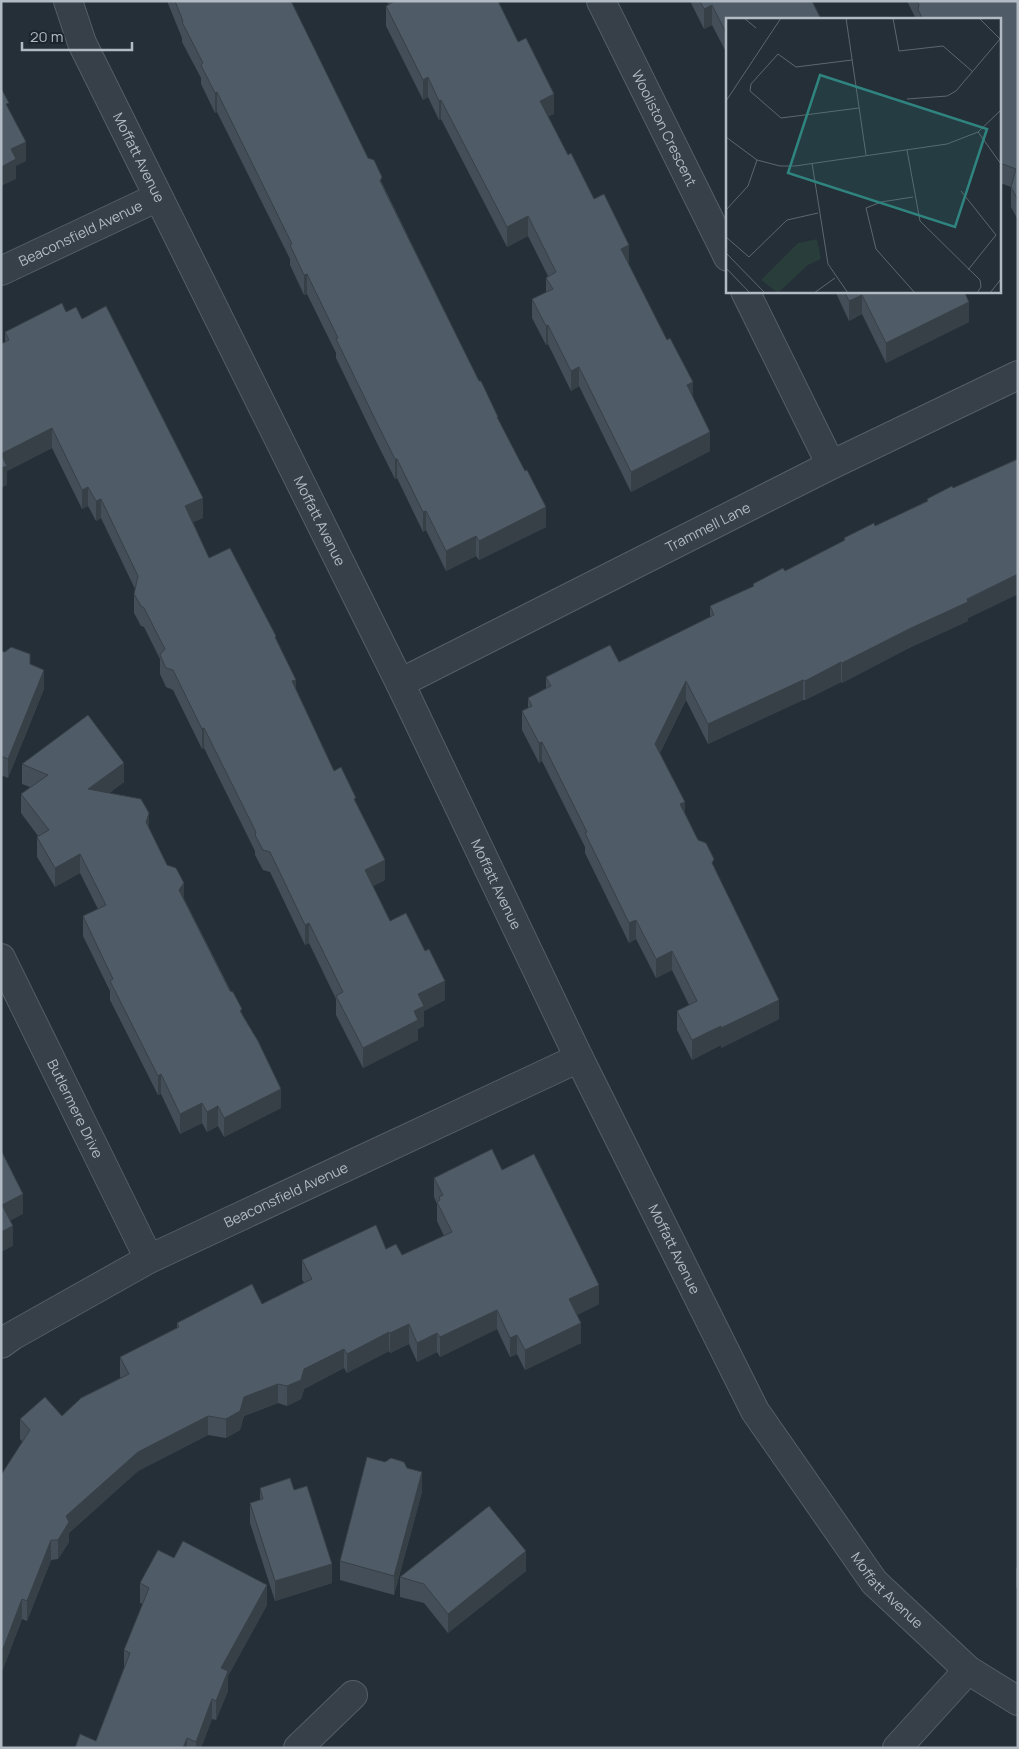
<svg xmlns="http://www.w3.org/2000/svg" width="1019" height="1749" viewBox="0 0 1019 1749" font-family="Manrope,sans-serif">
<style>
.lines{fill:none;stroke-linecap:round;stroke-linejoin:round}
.minor-casing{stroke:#555e66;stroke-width:30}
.minor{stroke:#374048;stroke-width:28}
.wall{fill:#444e58}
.shaded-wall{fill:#374047}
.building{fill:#4f5b66;stroke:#374047}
.labels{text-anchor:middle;stroke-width:5;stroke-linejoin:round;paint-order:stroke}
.street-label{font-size:14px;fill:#b2bbc4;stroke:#1c252d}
.inset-road{fill:none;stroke:#5d6770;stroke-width:1}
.view{fill:#30847f;fill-opacity:0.15;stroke:#30847f;stroke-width:2.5}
.inset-edge{fill:none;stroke:#b2bbc4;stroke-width:2.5}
</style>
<rect width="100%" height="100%" fill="#242f38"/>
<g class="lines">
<defs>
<g id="minor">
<path id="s1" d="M68,1L82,43L400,683L579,1058L755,1411L874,1582L968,1670L1018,1701"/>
<path id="s2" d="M601,1L728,257"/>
<path id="s3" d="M1,271L158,197"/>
<path d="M745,291L831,465"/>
<path id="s4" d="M400,683L831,465L1018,375"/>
<path id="s5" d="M1,958L149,1259"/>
<path id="s6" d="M1,1344L12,1336L149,1259L579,1058"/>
<path d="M298,1748L353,1695"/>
<path d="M897,1748L968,1670"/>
</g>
</defs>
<use href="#minor" class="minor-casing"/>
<use href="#minor" class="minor"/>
</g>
<path class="wall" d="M167,1H291L368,158L382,183L498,420L546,527L479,560L476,556L446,571L426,530L423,532L397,478L395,479L376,441L336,358V353L307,294L304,295L290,265V259L217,112L215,113L201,84V78L182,42V38Z
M387,1H498L554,114L548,116L568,155L594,199L629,265L693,397L710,451L631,492L579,386L571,391L548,344L546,345L532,318V299L546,292V278L548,276L528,236L507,247L441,119L439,120L428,97L423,100L386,26V6L389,5Z
M690,1H812L728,19V56L712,25L704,29Z
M907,1H1018V220L1011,207V187L1000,183V19H916Z
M835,291H964L969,322L886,363L862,314L849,321Z
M66,312L82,319L203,518L193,522L209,558L276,640L296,689L334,771L356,803L385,880L373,886L390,921L445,1000L424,1011V1026L418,1029V1040L363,1068L336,1015V999L309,943L305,945L270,872L263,870L255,855V851L204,748L202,749L173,690L166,687L160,674V659L144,627L141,626L134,613V594L135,589L101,518L96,521L88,506L82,509L52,448L7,471V485L5,332Z
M1018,456V594L968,618V621L909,648L842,683L841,682L805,700H803L708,744L686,700L660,753L685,813L698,840L714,866L779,1019L721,1048V1045L692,1060L677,1030V1011L689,1005L672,970L656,978L636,939L629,943L585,853V847L542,761L539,763L522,730V711L528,708V698L546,688V677L619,662L710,617V606L753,587V584L785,571L844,541V538L875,526L927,501V499L953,488L1017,459Z
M1,651L30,664L44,689L8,778L1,775Z
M22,764L124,782L109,793L149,828L167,865L242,1013L281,1108L224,1137L218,1126L207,1132L202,1123L180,1134L161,1094L158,1095L110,1000V991L83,936V916L98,909L80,873L55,887L37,857V837L38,836L21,813V794L30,787L22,784Z
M502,1170L599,1304L577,1315L581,1343L525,1370L517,1354L510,1357L497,1329L440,1357L437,1352L417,1362L409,1344L390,1353L389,1351L347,1373L344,1368L304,1389L301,1399L287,1406L278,1403L244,1416L240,1430L226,1438L208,1435L138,1471L69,1533V1542L58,1559L51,1560L27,1621L22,1619L1,1674L22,1441L20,1439V1419L62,1416L121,1378L120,1377V1357L177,1328V1323L262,1304L304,1283L302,1279V1260L386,1249L402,1255L444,1236L437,1221V1204L434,1197V1178Z
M385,1462L407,1468L422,1492L394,1595L340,1580V1561Z
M260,1488L294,1490L332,1583L275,1601L250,1523V1503L260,1500Z
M174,1558L267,1605L228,1676V1691L216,1720L212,1719L201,1748H75L96,1741L124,1668V1650L143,1604L140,1603V1583Z
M1018,1566V1589L1016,1587V1568Z
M526,1571L448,1633L424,1603L400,1597V1577Z"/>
<path class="shaded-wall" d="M712,5V25L704,29V9Z
M428,77V97L423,100V80Z
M217,92V112L215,113V93Z
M554,94V114L540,120V101Z
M441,100V119L439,120V101Z
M26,142V161L16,166V179L1,186V167L11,149Z
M528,216V236L507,247V227Z
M629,245V265L621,269V249Z
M307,274V294L304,295V275Z
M862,295V314L849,321V301Z
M969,302V322L886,363V343Z
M548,325V344L546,345V326Z
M579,367V386L571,391V371Z
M693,382V402L687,385Z
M52,428V448L7,471V485L1,488V454Z
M710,432V451L631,492V472Z
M395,459H397V478L395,479Z
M88,487V506L82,509V490Z
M203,498V518L185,526V506Z
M101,499V518L96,521V501Z
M546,507V527L479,560V541Z
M426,511V530L423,532V512Z
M476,536V556L446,571V551Z
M1018,574V594L968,618V621L909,648L842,683V663Z
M841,662V682L805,700V681Z
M44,670V689L8,778V759Z
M296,680V699L292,681Z
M803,680V700L708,744V724Z
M686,681V700L655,763V744Z
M204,728V748L202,749V729Z
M542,742V761L539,763V743Z
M124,763V782L88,809V789Z
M685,802V821L680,804Z
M149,813V832L146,822Z
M80,854V873L55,887V868Z
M385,860V880L365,890V870Z
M184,883V903L179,890Z
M636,920V939L629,943V923Z
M309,923V943L305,945V925Z
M672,951V970L656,978V959Z
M445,981V1000L424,1011V1026L418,1029V1040L363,1068V1048L414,1011L418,994Z
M779,1000V1019L721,1048V1028Z
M721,1026V1045L692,1060V1040Z
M161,1074V1094L158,1095V1076Z
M281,1089V1108L224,1137V1118Z
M202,1103V1123L180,1134V1114Z
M218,1106V1126L207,1132V1112Z
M23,1194V1214L2,1225V1205Z
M13,1226V1246L1,1252V1232Z
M599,1285V1304L569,1319V1299Z
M497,1310V1329L440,1357V1337Z
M581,1323V1343L525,1370V1350Z
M409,1324V1344L390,1353V1333Z
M389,1332V1351L347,1373V1354Z
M437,1333V1352L417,1362V1343Z
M517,1335V1354L510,1357V1338Z
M344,1349V1368L304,1389L301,1399L287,1406V1386L304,1369Z
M278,1384V1403L244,1416L240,1430L226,1438V1419L244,1397Z
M208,1416V1435L138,1471L69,1533V1542L58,1559V1540L66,1516L138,1452Z
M422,1472V1492L394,1595V1576Z
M51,1540V1560L27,1621V1601Z
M526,1551V1571L448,1633V1614Z
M332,1564V1583L275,1601V1581Z
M267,1585V1605L228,1676V1691L216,1720V1701L221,1668Z
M22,1599V1619L1,1674V1654Z
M212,1699V1719L201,1748H196V1742Z
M187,1738V1748H183Z"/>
<path class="building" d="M175,1H291L368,158L374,160L382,177L380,181L479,381H481L498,417H497L525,471L527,470L546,507L479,541L476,536L446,551L426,511L423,512L397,459H395L376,421L336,339L338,338L307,274L304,275L290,245L292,244L217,92L215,93L201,65L203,63L182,22L183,21Z
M395,1H498L518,42L526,38L554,94L540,101L568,155L571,153L594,199L604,194L629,245L621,249L667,340L670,338L693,382L687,385L710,432L631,472L579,367L571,371L548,325L546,326L532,299L553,289L546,278L556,272L528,216L507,227L441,100L439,101L428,77L423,80L386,6Z
M700,1H812L821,19H728V37L712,5L704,9Z
M917,1H1018V200L1011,187L1016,169L1000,163V19H923L918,10L919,5Z
M1,88L9,103L6,104L26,142L11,149L16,159L1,167Z
M844,291H964L969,302L886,343L862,295L849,301Z
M62,303L66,312L76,307L82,319L106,306L203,498L185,506L209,558L230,548L276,636L275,637L296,680L292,681L334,771L341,767L356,798L354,799L385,860L365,870L390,921L406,913L425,951L429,949L445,981L418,994L424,1006L414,1011L418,1020L363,1048L336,996L343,992L309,923L305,925L270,852L263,850L255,835L256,832L204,728L202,729L173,670L166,668L160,655L165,649L144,608L141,606L134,594L138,576L101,499L96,501L88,487L82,490L52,428L1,454V344L9,340L5,332Z
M1,454L7,466L1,468Z
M1018,459V574L967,599L968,602L909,629L842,663L841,662L805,681L803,680L708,724L686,681L655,744L685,802L680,804L698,840L706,843L714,859L712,863L779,1000L721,1028V1026L692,1040L677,1011L697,1001L672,951L656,959L636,920L629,923L585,833L587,832L542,742L539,743L522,711L532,706L528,698L551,686L546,677L610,645L619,662L714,615L710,606L754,586L753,584L783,568L785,571L845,540L844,538L874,523L875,526L928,501L927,499L952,486L953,488Z
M11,647L30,654V664L44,670L8,759L1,756V651L5,652Z
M88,715L124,763L88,789L141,799L149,813L146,822L167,865L176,868L184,883L179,890L230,991L233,992L242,1009L240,1011L258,1041L281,1089L224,1118L218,1106L207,1112L202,1103L180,1114L161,1074L158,1076L110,981L113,979L83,916L106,905L80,854L55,868L37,837L49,830L21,794L48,775L22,764Z
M492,1149L502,1170L534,1154L599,1285L569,1299L581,1323L525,1350L517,1335L510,1338L497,1310L440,1337L437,1333L417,1343L409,1324L390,1333L389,1332L347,1354L344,1349L304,1369L301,1380L287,1386L278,1384L244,1397L240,1411L226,1419L208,1416L138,1452L66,1516L69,1522L58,1540H51L27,1601L22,1599L1,1654V1475L30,1430L20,1419L45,1397L62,1416L81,1398L129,1374L120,1357L179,1327L177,1323L252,1284L262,1304L312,1279L302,1260L376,1225L386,1249L396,1244L402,1255L452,1232L437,1202L440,1200L439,1197L443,1195L434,1178Z
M1,1150L23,1194L2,1205L13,1226L1,1232Z
M367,1457L385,1462L391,1458L404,1462L407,1468L422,1472L394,1576L340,1561Z
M290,1478L294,1490L307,1486L332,1564L275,1581L250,1503L263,1499L260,1488Z
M489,1506L526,1551L448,1614L424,1584L400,1577Z
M183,1541L267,1585L221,1668L228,1671L216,1701L212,1699L196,1742L187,1738L183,1748H75L80,1734L96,1741L130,1653L124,1650L149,1588L140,1583L158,1550L174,1558Z"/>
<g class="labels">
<g class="street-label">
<text dy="5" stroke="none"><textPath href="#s2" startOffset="142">Wooliston Crescent</textPath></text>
<text dy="5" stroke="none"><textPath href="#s1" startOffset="172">Moffatt Avenue</textPath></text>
<text dy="5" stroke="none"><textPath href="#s3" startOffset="88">Beaconsfield Avenue</textPath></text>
<text dy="5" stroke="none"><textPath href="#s1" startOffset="578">Moffatt Avenue</textPath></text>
<text dy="5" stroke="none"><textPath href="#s4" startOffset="345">Trammell Lane</textPath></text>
<text dy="5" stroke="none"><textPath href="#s1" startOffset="982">Moffatt Avenue</textPath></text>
<text dy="5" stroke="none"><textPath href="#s5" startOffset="168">Butlermere Drive</textPath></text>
<text dy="5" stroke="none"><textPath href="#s6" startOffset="322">Beaconsfield Avenue</textPath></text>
<text dy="5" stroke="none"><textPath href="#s1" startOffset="1388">Moffatt Avenue</textPath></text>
<text dy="5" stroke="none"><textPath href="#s1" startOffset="1792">Moffatt Avenue</textPath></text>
</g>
</g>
<g transform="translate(726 18)">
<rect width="275" height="275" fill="#242f38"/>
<path d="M91,221L95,241L82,247L52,275L35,262L72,225Z" fill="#293d3b"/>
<path class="inset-road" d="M18,0L30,10M120,0L140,137M167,0L173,33L217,28L247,54M253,0L275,22M126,42L70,49L52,36L25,66L24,73L55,100L133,90M181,81L221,78L230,73L274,21M0,83L55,0M252,114L275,146M0,119L31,142L54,148H69L221,126L252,114L275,92M181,132L194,203L254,262L255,269L251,275M86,145L102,246L122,275M235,173L270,217L242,252M187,179L155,184L140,190L150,231L189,275M0,192L22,168L31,142M0,219L23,239L61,202L92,195M0,235L39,275M0,250L24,275M88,275L109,260M264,275L275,261"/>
<path class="view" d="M94,57L261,111L229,209L62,155Z"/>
<rect width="275" height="275" class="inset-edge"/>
</g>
<rect width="1019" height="1749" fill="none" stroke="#b2bbc4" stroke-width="5"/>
<path d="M22 42v8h110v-8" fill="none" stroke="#b2bbc4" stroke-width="2.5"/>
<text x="30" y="42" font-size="15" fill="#b2bbc4" stroke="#1c252d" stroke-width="4" paint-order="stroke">20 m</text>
</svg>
